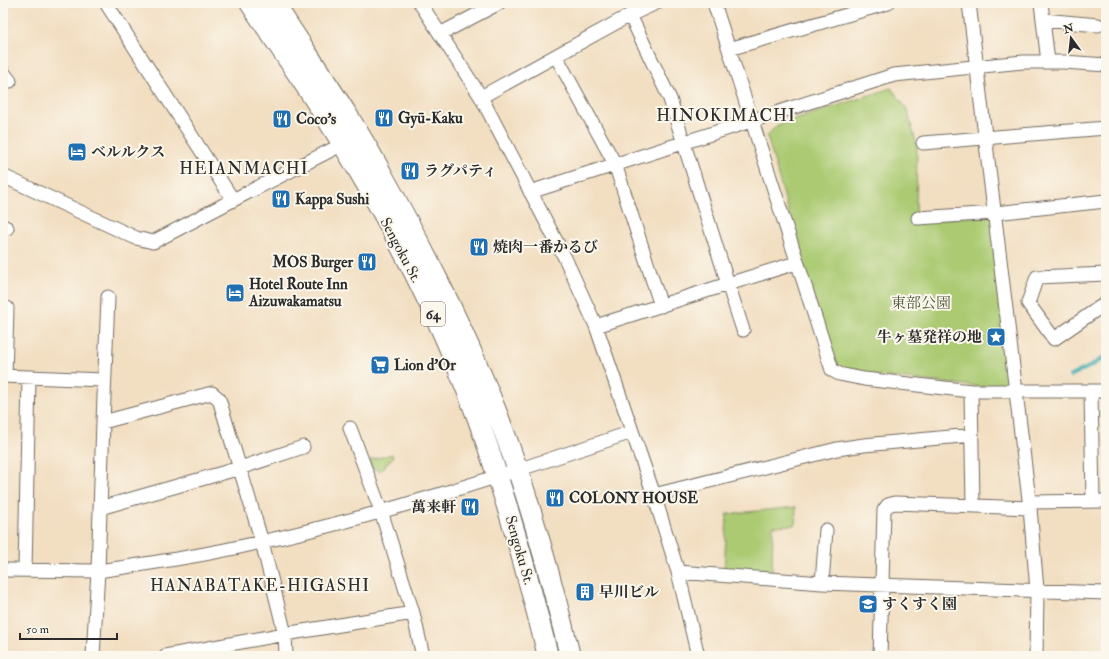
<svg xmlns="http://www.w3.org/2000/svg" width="1109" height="659" viewBox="0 0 1109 659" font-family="'IM FELL Double Pica','Noto Serif JP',serif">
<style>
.green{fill:#abca72;stroke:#6b7a4e}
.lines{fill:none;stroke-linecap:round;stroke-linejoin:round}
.stream{stroke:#38abb1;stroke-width:4}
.street-casing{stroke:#716a60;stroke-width:15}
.primary-casing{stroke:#716a60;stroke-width:22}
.street{stroke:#fff;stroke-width:13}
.primary{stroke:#fff;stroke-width:20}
.labels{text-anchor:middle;stroke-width:4;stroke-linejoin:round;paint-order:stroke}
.shield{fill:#fbf7ec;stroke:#696865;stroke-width:1}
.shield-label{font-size:14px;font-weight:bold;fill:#2b2b2b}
.poi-label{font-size:15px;font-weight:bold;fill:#2b2b2b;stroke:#fbf7ec;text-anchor:start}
.street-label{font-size:15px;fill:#2b2b2b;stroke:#fbf7ec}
.park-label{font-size:15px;fill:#515b40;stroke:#fbf7ec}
.quarter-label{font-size:17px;letter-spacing:1px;fill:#2b2b2b;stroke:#fbf7ec}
</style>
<rect width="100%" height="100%" fill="#fbf7ec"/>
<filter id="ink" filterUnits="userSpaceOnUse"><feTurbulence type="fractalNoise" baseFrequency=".025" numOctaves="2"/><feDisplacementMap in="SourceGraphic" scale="8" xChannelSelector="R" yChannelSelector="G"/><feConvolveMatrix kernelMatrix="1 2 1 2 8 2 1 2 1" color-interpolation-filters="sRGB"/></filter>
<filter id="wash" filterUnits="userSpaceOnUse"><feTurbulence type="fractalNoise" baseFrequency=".012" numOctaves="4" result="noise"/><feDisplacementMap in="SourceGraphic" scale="16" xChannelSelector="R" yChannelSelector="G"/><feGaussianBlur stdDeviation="0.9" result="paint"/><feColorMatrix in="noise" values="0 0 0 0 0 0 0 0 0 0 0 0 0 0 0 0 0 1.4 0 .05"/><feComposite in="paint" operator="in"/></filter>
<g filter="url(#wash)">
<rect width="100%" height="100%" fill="#f2dec1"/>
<path class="green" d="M891,88L907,109L917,146L916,221L993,215L1014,390L838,372L816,309L767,136L776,126Z
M392,454L393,457L380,471L371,467L370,460Z
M514,489L534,556H532L512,490Z
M796,507L795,525L773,526L772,575L724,572L727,514Z
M539,574L540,575L560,653L556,652L537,575Z"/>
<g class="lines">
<path class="stream" d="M1070,376L1091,366L1106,356"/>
</g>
</g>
<g filter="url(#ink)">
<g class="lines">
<defs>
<path id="street" d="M106,3L233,200
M420,3L481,97L565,258L596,326L654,495L678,572L698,656
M714,3L832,370L839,374L864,379L971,391H1106
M969,3L1030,508L1037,590L1036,656
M1041,3L1048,62
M1043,20L1098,25
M440,34L499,3
M729,49L888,3
M556,56L615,164L661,306
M3,72L10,81
M481,97L630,15L656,3
M923,143L1106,128
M3,176L136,238L153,242L233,200L343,144
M530,192L894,75L1023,62H1064L1106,65
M918,218L995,213L1106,201
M3,226L7,228
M1106,274L1037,277L1028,303L1054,339L1106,303
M596,326L728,284L670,99L630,15
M743,330L728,284L796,263
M3,376L103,380
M5,376L7,308
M971,391L973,506
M1091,392L1093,501
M103,422L108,297
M350,428L381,511L413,613
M654,495L837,449L864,445L972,435
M1029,502L1106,501
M100,508L240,468L303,447
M3,570L98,571L93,656
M25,570L29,377
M678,572L822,583L1106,593
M822,583L826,530
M165,656L285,634L413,613L423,656
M286,656L285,634L262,542L219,399L212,393L103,422L98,571C153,563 207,555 261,542C387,514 510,473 632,432
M880,656L884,510L888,505L895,503L1030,508"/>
<path id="primary" d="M250,3C284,54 320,105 351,158C411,258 463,366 498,478C517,536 533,596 548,656
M274,3C311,61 352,117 384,178C436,271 484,370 518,471C538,531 555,594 570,656"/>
</defs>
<use href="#street" class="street-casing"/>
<use href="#primary" class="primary-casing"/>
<use href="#street" class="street"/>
<use href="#primary" class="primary"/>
</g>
</g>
<defs>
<symbol id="restaurant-square" viewBox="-11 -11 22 22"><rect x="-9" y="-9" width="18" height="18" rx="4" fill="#1f6fb2" stroke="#fbf7ec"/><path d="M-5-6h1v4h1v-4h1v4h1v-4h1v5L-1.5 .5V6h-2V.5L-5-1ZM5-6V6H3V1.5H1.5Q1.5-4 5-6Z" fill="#fff"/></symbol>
<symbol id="hotel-square" viewBox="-11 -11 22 22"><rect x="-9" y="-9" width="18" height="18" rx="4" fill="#1f6fb2" stroke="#fbf7ec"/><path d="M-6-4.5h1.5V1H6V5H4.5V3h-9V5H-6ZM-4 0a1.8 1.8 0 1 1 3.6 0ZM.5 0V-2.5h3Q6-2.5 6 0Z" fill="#fff"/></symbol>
<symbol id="sight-square" viewBox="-11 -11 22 22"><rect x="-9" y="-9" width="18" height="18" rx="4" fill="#1f6fb2" stroke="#fbf7ec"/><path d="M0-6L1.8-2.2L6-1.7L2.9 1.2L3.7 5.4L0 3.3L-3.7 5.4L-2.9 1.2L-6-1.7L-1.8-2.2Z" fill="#fff"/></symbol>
<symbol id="supermarket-square" viewBox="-11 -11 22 22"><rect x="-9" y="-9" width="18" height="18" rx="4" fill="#1f6fb2" stroke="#fbf7ec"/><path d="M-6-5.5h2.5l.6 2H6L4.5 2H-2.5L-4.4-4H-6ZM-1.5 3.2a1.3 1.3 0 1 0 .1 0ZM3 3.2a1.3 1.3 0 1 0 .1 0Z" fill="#fff"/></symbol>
<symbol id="building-square" viewBox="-11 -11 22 22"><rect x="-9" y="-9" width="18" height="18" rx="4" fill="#1f6fb2" stroke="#fbf7ec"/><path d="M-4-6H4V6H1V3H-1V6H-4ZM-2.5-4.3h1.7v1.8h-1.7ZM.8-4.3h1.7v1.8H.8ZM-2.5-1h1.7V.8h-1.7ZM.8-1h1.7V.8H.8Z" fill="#fff"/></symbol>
<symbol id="school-square" viewBox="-11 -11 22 22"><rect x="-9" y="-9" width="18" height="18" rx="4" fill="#1f6fb2" stroke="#fbf7ec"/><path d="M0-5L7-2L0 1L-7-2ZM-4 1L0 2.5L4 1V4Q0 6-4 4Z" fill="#fff"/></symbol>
</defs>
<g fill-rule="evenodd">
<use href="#restaurant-square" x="373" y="107" width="22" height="22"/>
<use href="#restaurant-square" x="271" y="108" width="22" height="22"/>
<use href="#hotel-square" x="66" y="141" width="22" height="22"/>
<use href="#restaurant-square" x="399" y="160" width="22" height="22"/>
<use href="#restaurant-square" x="270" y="188" width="22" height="22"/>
<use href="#restaurant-square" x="468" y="236" width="22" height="22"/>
<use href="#restaurant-square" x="356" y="251" width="22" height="22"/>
<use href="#hotel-square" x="224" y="282" width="22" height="22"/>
<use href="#sight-square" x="985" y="326" width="22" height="22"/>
<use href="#supermarket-square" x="369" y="354" width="22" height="22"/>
<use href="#restaurant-square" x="544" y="487" width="22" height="22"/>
<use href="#restaurant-square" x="459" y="496" width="22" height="22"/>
<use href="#building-square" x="574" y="581" width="22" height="22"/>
<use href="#school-square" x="857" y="593" width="22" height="22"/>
</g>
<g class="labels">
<rect class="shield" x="421" y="302" width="24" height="24" rx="3"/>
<g class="shield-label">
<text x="433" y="319">64</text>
</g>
<g class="poi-label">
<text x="398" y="123">Gyū-Kaku</text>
<text x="296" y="124">Coco's</text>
<text x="91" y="157">ベルルクス</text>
<text x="424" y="176">ラグパティ</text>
<text x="295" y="204">Kappa Sushi</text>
<text x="493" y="252">焼肉一番かるび</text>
<text x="353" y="267" text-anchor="end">MOS Burger</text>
<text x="249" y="289">Hotel Route Inn<tspan x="249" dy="17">Aizuwakamatsu</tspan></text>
<text x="982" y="342" text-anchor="end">牛ヶ墓発祥の地</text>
<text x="394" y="370">Lion d'Or</text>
<text x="569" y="503">COLONY HOUSE</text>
<text x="456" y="512" text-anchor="end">萬来軒</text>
<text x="599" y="597">早川ビル</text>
<text x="882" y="609">すくすく園</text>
</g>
<g class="street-label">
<text transform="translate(401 250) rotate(62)" y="5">Sengoku St.</text>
<text transform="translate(520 550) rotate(74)" y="5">Sengoku St.</text>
</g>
<g class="park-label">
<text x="921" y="308">東部公園</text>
</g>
<g class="quarter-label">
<text x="726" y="121">HINOKIMACHI</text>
<text x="244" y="174">HEIANMACHI</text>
<text x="260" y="591">HANABATAKE-HIGASHI</text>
</g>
</g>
<rect width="1109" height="659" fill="none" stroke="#fbf7ec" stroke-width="16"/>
<g transform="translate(1071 38) rotate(345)" stroke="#fbf7ec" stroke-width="3" paint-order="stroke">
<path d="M0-3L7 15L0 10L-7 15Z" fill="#2b2b2b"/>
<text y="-6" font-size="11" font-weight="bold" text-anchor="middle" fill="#2b2b2b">N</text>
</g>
<path d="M20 633v6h97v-6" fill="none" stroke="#2b2b2b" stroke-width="2"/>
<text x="26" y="633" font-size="12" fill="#2b2b2b" stroke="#fbf7ec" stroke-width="3" paint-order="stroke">50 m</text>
</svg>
